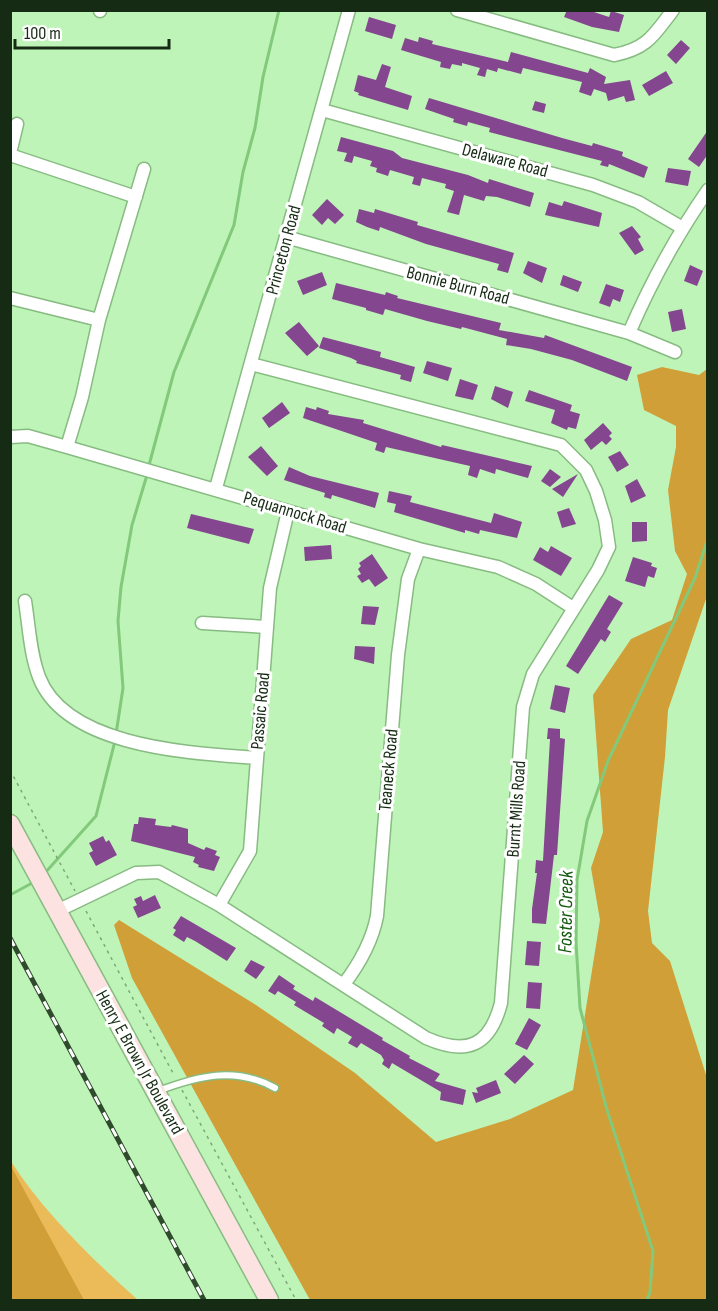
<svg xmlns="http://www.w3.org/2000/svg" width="718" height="1311" viewBox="0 0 718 1311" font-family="'Sofia Sans Condensed',sans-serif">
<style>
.green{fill:#ebba59}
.forest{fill:#d09f38}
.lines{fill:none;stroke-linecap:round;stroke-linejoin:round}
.stream{stroke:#82c97b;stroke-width:3}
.building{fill:#84468e}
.lane-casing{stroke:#87bb82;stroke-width:9}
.street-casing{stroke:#87bb82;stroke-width:15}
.secondary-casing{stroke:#87bb82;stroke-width:21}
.path{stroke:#7da779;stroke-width:1.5;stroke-dasharray:3 4.5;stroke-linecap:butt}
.lane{stroke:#fff;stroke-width:6}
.street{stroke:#fff;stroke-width:12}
.secondary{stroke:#fce3e2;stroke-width:18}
.rail-casing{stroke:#304a2d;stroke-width:5}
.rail{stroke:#fff;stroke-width:3;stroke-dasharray:9;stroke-linecap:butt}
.labels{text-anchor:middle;stroke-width:6;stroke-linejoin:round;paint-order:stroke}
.street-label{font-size:18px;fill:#162b14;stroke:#fff}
.water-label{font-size:20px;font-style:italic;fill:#135b0f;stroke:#fff}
</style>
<rect width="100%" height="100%" fill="#bef4b8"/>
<path class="green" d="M10,1160C44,1213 92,1259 138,1300H11Z"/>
<path class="forest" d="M662,367L699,375L707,369L706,599L668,710L665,757L648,911L652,943L670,961L707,1078V1300H310L132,978L114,925L119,920L256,1005L355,1073L436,1142L510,1119L573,1090L600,920L591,868L603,832L593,695L631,639L672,620L687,574L675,551L668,490L676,447V426L644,410L637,375Z
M11,1166L84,1300H11Z"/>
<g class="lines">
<path class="stream" d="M148,469L174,372L234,225L243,172L255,128L263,77L279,10
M116,734L123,688L118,621L121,587L132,525L147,475
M44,874L96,816L115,741
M10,895L34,882
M647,1300L650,1292L653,1251L607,1110L580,1008L576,942L577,880L587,821L608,761L695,578L708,538"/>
</g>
<path class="building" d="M567,10H588L609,17L611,11L624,15L619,32L592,27L564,17Z
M369,17L396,25L392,39L365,31Z
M419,37L433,41L432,44L508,62L511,52L588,73L590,68L606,77L604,84L630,80L635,100L626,102L624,96L608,101L606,93L594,89L591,96L579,92L582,82L523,68L521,74L498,68L497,72L487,69L485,77L477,75L480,68L462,63V66L452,64L450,69L440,67L441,62L401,50L405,38L418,42Z
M681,40L690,48L676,64L667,55Z
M382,64L391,67L385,87L412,96L408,110L358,95L359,93L354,91L358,75L376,80Z
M666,71L673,83L649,96L642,85Z
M429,98L562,138L592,146L593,143L623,152L622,156L648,167L644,178L609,164L608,167L600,165L602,161L489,132L490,128L468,122L467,126L453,122L454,119L425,109Z
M535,101L546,104L544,113L532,110Z
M708,130V154L699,167L688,159Z
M341,137L393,151L402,158L468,175L488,183L489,179L534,193L530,207L497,197L486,196L484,201L464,195L459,215L447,212L454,191L445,188L446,184L422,178L420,186L412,184L414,177L390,170L388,176L376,172L377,168L370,166L372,161L354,156L352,163L344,161L347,153L337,151Z
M668,168L691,171L688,186L665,182Z
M327,199L344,215L335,224L328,218L322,225L312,215Z
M564,201L602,213L599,227L545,215L549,202L562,206Z
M359,209L374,213L375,209L418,222L417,225L514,253L508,273L497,270L499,264L426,244L380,227L379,231L367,227L356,222Z
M632,226L641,237L638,239L644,250L635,255L619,233Z
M528,261L547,268L542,283L523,273Z
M690,265L703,271L697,286L684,281Z
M322,272L327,285L303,295L297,281Z
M563,275L582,282L578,292L560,285Z
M336,283L385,295L386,292L398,296L397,298L501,323L499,330L544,338L545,335L632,367L627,381L572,360L531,349L506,345L507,339L462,327L461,329L427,321L385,309L383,315L366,310V308L332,299Z
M606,284L624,290L620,302L613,299L610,307L599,303Z
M682,309L686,329L672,332L668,312Z
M299,322L319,346L307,356L285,333Z
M323,337L381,352L380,357L415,367L411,382L400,379L401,375L356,363L357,361L351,358L319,348Z
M427,361L452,368L448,381L423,373Z
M460,379L478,385L473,400L455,396Z
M495,386L513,392L508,408L491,399Z
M529,390L572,405L570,411L580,414L576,429L568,427L567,430L551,423L555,410L525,401Z
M282,402L290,413L269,428L262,418Z
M306,407L316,410L317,407L329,411L328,414L364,420L363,423L441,447L442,445L532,466L528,478L496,469L495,474L480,469L477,478L468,475L470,466L386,447L384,453L375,450L377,443L303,418Z
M603,423L612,433L609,436L612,439L606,445L602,441L591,450L584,440Z
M261,446L278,466L267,476L248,457Z
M620,451L629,465L617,472L608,457Z
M289,467L310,476L379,493L375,508L332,495L331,499L324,497L325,493L284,480Z
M550,469L561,477L550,487L541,481Z
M578,474L563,497L552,489Z
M637,479L646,496L631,503L625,486Z
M389,491L412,496L410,502L491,523L494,513L522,522L517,538L480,530L479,534L465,530V533L394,512L396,504L387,502Z
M569,508L576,524L562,528L557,512Z
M191,514L254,529L249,544L187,528Z
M632,522H647V541L632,542Z
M331,545L332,559L305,561L304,547Z
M551,546L572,558L561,576L533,560L540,547L548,552Z
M372,554L388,578L375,587L369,579L362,583L357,576L361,574L358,569L361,566L359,563Z
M633,557L652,563L651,566L657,568L654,578L648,576L645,587L625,581Z
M609,595L623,603L607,629L611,632L605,642L601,639L578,674L566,666Z
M363,606L379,607L375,625L361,624Z
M355,646L375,647L374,664L354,659Z
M555,685L570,688L565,713L550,709Z
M548,728L560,729V738L565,739L557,855H554L546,924L532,923V909L537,873H535L536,860L543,861L550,739H547Z
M139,817L156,819L155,825L171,827L172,825L188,829V843L204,850L206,847L217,851L215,855L220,857L214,871L198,867L199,865L193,862L195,857L131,841L134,824H138Z
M103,836L106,842L109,840L117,855L96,866L89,853L93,851L89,843Z
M155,895L161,908L138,918L133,907L137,905L134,899L141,896L143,901Z
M181,916L236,948L227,961L195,941L187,937L184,942L173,935L176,930L173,928Z
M527,941L541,942L539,966L525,965Z
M251,960L265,967L256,979L244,971Z
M279,975L295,986L293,989L313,1001L315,997L383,1038L382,1040L410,1056L409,1058L440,1074L435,1081L466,1090L463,1105L440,1100L441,1092L392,1063L389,1069L382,1064L384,1060L381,1055L361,1043L357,1048L348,1043L352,1037L337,1028L334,1034L322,1026L324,1023L294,1005L296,1002L278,991L275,995L268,991Z
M528,982L542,983L540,1009L526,1008Z
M529,1018L541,1025L527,1050L515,1044Z
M524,1055L534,1064L515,1084L504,1074Z
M496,1080L501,1093L476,1103L472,1092L478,1093L476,1088Z"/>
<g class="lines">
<defs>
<path id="lane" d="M158,1091C198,1076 235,1066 275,1088"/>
<path id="street" d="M100,10V11
M457,10L614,55C647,49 654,35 673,10
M322,110L593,185L638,202L681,227
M10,153L17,124
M10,155L136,197
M286,237L629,333C651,282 676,236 708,190
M10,298L99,320
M629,333L675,352
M10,437L28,436L67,447L419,549L498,567L536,584L573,608
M67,447L82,397L99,320L144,169
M216,488L349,10
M25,601C29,626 30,653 39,677C66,748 193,753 256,758
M202,623L267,627
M219,905L250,851L270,588L288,511
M57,911L136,873L159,872L219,905L426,1038C467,1056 490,1046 501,1003L523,707L533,674L598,570L609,547L605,520L596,491L586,470L561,445L251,364
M344,984C360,963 372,942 377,916L398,655L408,579L419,549"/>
<path id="secondary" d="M10,824L269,1300"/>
</defs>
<use href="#lane" class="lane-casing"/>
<use href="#street" class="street-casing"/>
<use href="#secondary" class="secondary-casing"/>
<path class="path" d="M10,770L75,891
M86,911L174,1075
M182,1090L296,1300"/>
<use href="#lane" class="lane"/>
<use href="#street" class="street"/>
<use href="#secondary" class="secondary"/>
<defs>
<path id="rail" d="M10,938L204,1300"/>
</defs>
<use href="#rail" class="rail-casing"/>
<use href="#rail" class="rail"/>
</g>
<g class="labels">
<g class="street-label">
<text transform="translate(505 160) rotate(15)" y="6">Delaware Road</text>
<text transform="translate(283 250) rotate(-75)" y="6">Princeton Road</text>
<text transform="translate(458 285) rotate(15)" y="6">Bonnie Burn Road</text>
<text transform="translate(295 512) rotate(17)" y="6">Pequannock Road</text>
<text transform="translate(260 711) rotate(-85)" y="6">Passaic Road</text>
<text transform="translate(388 770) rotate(-85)" y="6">Teaneck Road</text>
<text transform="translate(516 809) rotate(-86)" y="6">Burnt Mills Road</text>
<text transform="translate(140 1062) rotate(61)" y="6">Henry E Brown Jr Boulevard</text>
</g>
<g class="water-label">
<text transform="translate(565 912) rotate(-89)" y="7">Foster Creek</text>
</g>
</g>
<rect width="718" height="1311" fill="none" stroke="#162b14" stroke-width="24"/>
<path d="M15 39v9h154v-9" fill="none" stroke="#162b14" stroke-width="3"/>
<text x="24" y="39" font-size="18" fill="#162b14" stroke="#ffffff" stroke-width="4.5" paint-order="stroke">100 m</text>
</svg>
